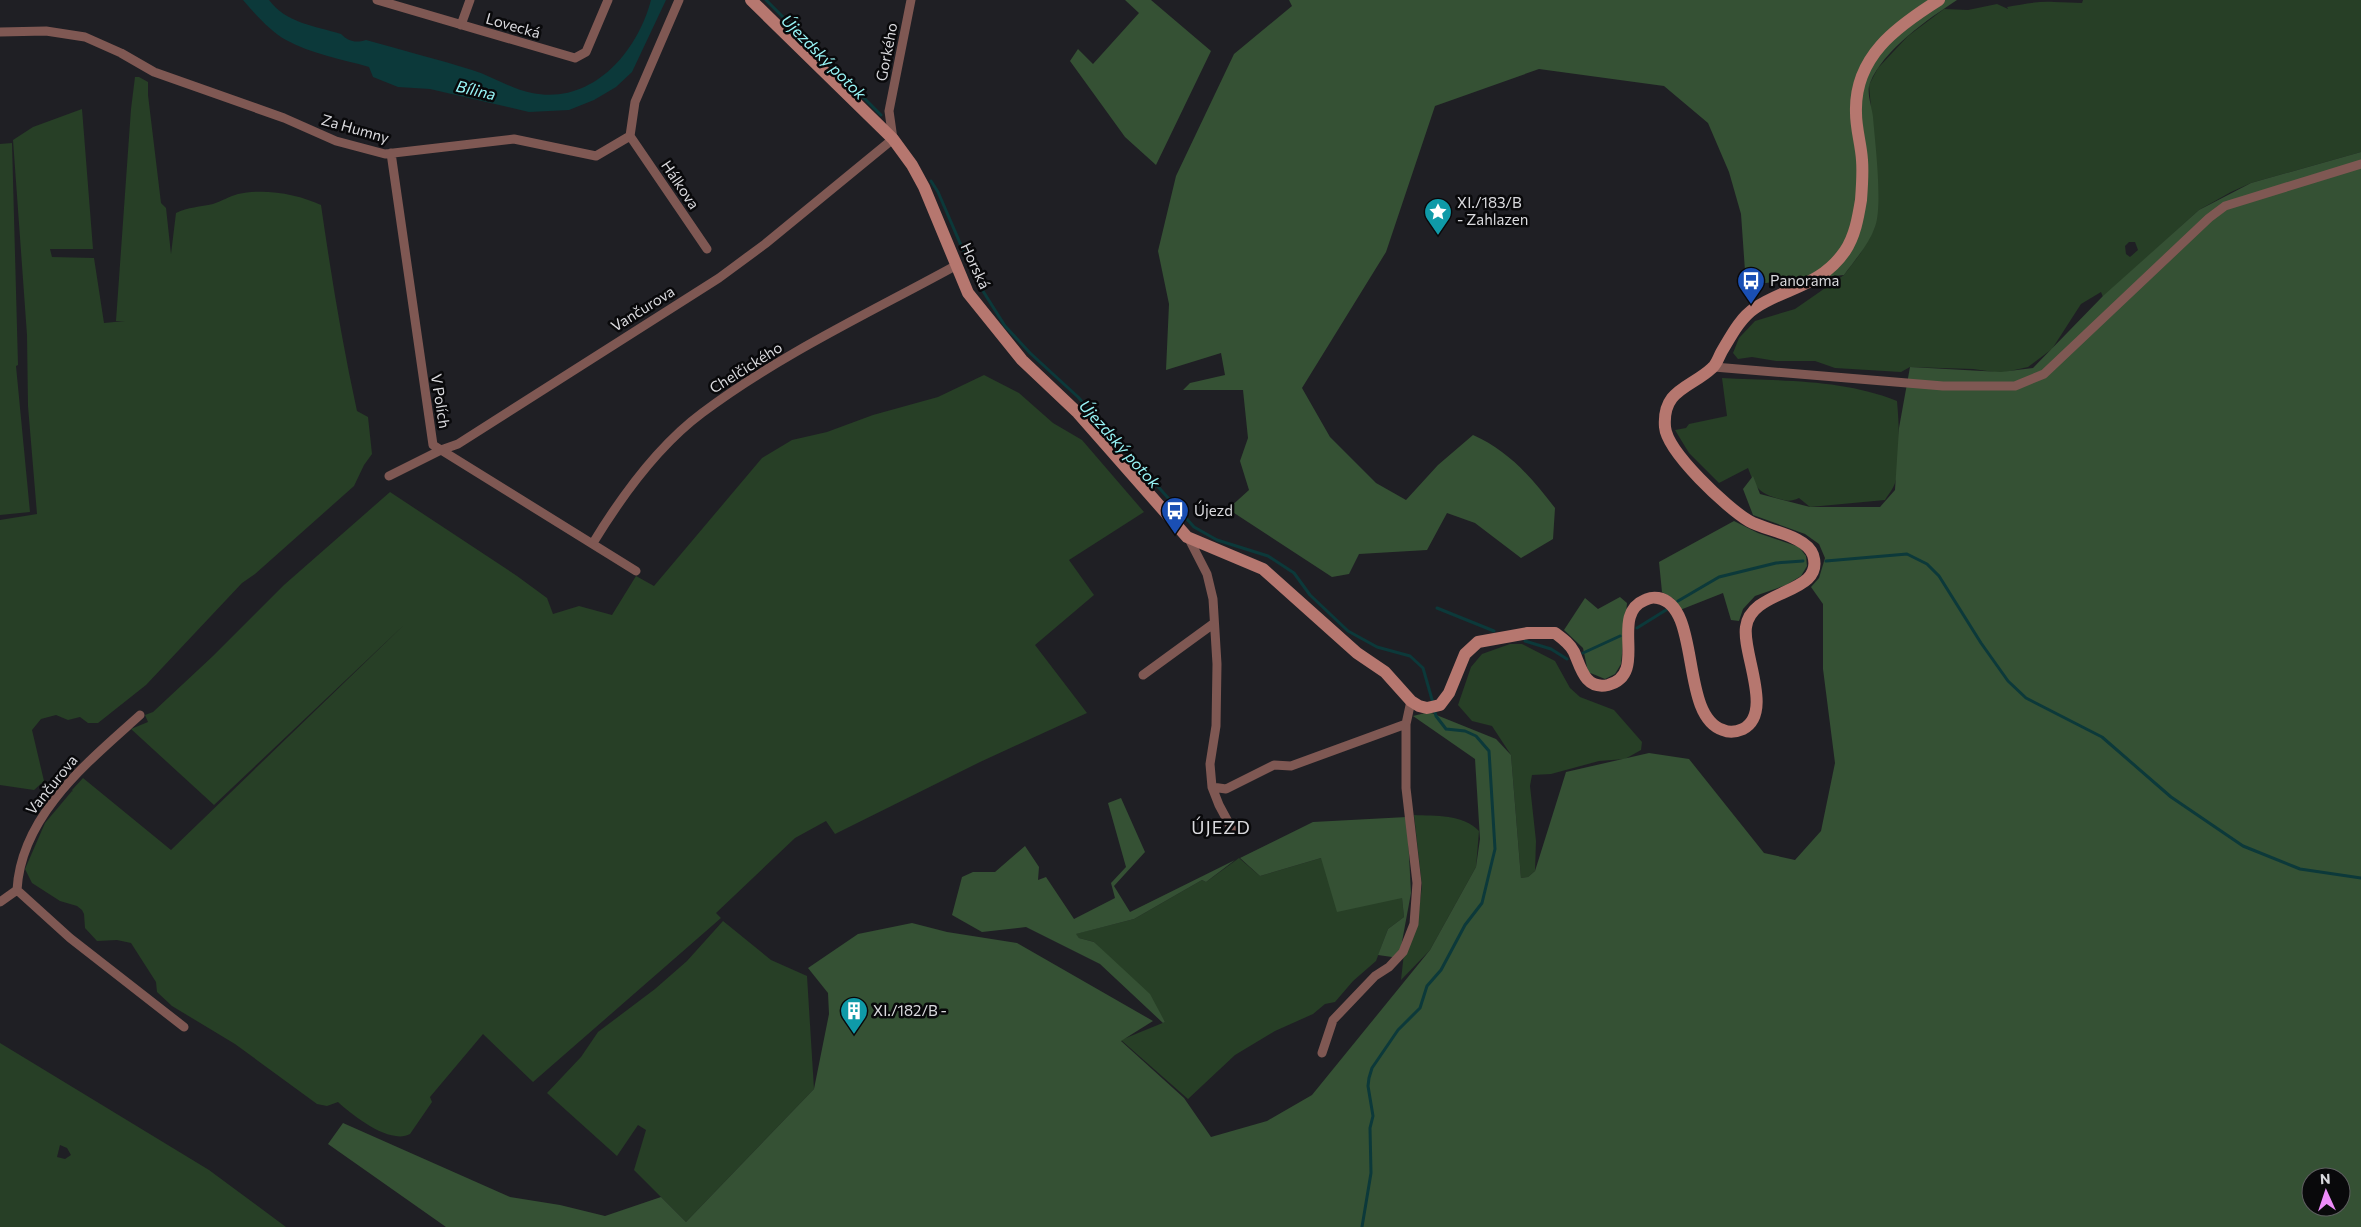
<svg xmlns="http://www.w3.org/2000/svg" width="2361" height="1227" viewBox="0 0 2361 1227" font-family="Commissioner,sans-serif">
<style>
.green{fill:#273f26;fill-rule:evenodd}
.forest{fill:#355134;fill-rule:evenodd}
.water{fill:#0c393a}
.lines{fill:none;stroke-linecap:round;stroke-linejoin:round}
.stream{stroke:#0c393a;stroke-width:3}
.street{stroke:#7f5853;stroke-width:9}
.secondary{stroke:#b6776f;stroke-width:12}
.labels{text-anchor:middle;stroke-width:5;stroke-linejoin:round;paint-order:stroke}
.street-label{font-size:15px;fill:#dadade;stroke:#09090b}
.poi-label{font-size:15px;fill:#dadade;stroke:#09090b;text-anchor:start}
.water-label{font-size:16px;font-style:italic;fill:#98f5f7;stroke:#09090b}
.quarter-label{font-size:18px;letter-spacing:1px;fill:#dadade;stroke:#09090b}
</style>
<rect width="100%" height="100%" fill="#1f1f24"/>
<path class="green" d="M2083,0H2361V152L2251,183L2231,192L2199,210L2103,297L2101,292L2081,304L2052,349L2028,367L2001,373L1973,369L1910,367L1901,372L1835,368L1815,361H1776L1752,357L1738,359L1733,353L1739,338L1755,321L1795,309L1844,275L1860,254L1875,227L1878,189L1869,85L1878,68L1908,36L1944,9L1968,10L1997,4L2008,9L2007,7C2023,4 2039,1 2054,2C2064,2 2073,3 2082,3ZM2129,242H2135L2138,250L2130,257L2126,254L2125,246Z
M135,77H139L148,82V95L161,203L166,208L171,254L176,213C188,207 200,207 213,204C222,201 230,196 238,194C264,188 298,194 321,205C331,274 342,343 357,411L368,417L372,454L364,465L354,486L255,574L242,583L146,685L98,723H88L80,717L68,720L56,715L41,719L32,730L44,781L34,790L0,785V520L37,514L28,406L27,335L13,140L33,127L82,109L93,249H50L52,257L94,258L104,323L125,321H116L131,109Z
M12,143L18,365L16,366L30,512L0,515V144Z
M984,375L1019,393L1053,423L1082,440L1144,512L1069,560L1094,595L1035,645L1087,713L980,762L835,834L826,821L795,838L716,913L721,918L533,1082L483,1034L430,1097L432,1102L410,1134C390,1145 352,1115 338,1102L327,1106L317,1104L235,1044L172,1006L157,992L156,982L131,943L117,940L97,941L85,928L84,914L82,910L77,906L60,901L32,883L25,869L45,823L72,791L73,792L72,790L83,778L171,850L406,623L214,805L131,729L148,722L145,715L153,712L213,656L284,585L390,492L517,576L547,598L553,614L579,606L612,615L636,576L654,586L762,458L792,440L827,432L873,415L938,397Z
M1722,378C1780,381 1843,379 1897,401C1899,422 1901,464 1895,483C1893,489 1888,495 1885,500L1810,507L1799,498C1790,502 1786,501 1776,498C1757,492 1755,486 1748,468L1719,483L1689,453L1675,430L1686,428L1689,424L1727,416Z
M1510,644H1522L1555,661L1570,688L1580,697L1614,710L1642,742L1641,750L1625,759L1599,761L1551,774L1532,775L1530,786L1536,841L1535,871L1528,877L1521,878L1511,755L1492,726L1472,721L1458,705L1471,667L1482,654Z
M1414,815C1435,816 1463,814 1479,831L1476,867L1430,950L1401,980L1404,953L1418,917L1422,886Z
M1239,858L1260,876L1321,858L1402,898L1404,917L1388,929L1376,961L1353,981L1335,1002L1325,1004L1313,1014L1275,1031L1235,1055L1188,1099L1121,1040L1165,1022L1158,1011L1094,942L1079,938L1075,934L1134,919L1202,880L1206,882Z
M723,921L771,960L807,976L814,1089L686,1222L634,1170L646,1130L638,1125L617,1156L547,1093L581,1057L598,1032L655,989L687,961Z
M0,1043L209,1170L286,1227H0ZM60,1145L67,1148L71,1155L65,1159L57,1157Z"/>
<path class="forest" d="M1125,0H1151L1211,51L1156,165L1125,137L1070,61L1078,49L1093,64L1139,13Z
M1289,0H1957C1928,19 1883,50 1870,83C1866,92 1872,107 1873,117C1875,142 1883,205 1875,227C1869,244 1855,260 1844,275L1746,285L1741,214L1729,172L1708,123L1664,86L1539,69L1435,106L1386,252L1302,388L1330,437L1376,483L1406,500L1438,465L1473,435C1509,451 1531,477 1555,508L1553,539L1521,558L1475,523L1447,513L1427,550L1359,554L1349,574L1332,577L1228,509L1249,490L1240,461L1248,438L1243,390H1183L1190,383L1225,375L1221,353L1166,370L1169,304L1158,251L1176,176L1234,54L1292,6Z
M2361,152V1227H446L328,1144L343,1123L510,1197L560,1205L605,1216L661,1197L686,1222L814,1089L829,1014L828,993L808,968L858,934L912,923L947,932L1017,943L1153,1021L1121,1041L1184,1098L1211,1137L1267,1121L1312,1095L1430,950L1476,867L1480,839L1475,759L1413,716L1429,712L1496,739L1511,755L1521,878L1528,877L1535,871L1566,772L1649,753L1689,759L1764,853L1795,860L1821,831L1835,763L1823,669V604L1811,587L1819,578L1825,558L1819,544L1805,534L1753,515L1743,489L1753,476L1760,494L1810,507H1880L1895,490L1899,428L1910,367L2001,372L2033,368L2103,296L2199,210L2251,183ZM2311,1177H2341V1207H2311Z
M1734,521L1758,533L1799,547L1806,556L1807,566L1801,576L1786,585L1755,596L1743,609L1739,621L1731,620L1723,593L1680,610L1674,599L1662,592L1659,562Z
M1620,597L1627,603L1621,664L1615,674L1605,679L1588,672L1583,648L1564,630L1585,598L1598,609Z
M1121,798L1145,852L1114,886L1130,912L1235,860L1206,882L1202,880L1134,919L1076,934L1079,938L1094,942L1150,994L1165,1022L1163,1023L1100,964L1026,927L982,932L952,915L962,877L973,872H995L1025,846L1039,867L1038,880L1046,877L1074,919L1115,898L1111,883L1126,867L1108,803Z
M1407,817L1411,893L1399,958L1378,955L1388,929L1404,917L1402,898L1337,912L1321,858L1260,876L1240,858L1313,822Z"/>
<path class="water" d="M243,0H269C286,23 315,26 341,34C349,42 356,43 366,40C401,50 437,59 472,70C492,76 511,89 532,93C592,105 637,53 651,0H666L632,72L616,87L594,100L569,110L529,112L430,89L398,87L373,77L369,67C342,59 311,54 286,40C270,31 255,14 243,0Z"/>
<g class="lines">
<path class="stream" d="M766,0L881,115
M931,181L938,192L976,280L1005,326L1030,353L1078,397L1194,527L1217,540L1268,556L1294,573L1310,595L1348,631L1377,647L1410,656L1423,668L1433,703
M1826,561L1907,554L1927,564L1939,576L1981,643L2008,681L2026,698L2102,737L2171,797L2243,846L2300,869L2361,878
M1678,601L1719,577L1776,563L1803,561
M1437,608L1494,631
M1637,628L1666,610
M1525,641L1551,649L1567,659
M1583,653L1620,636
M1362,1227L1371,1173L1370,1128L1373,1116L1368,1086L1369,1078L1372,1068L1398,1030L1420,1008L1427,986L1441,970L1465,925L1482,903L1495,849L1489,751L1476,736L1465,731L1446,729L1436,716L1434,709"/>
<path class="street" d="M377,0L575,58L586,52L608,0
M461,25L470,0
M0,32L46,31L85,37L121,53L154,72L284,118L336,141L385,154L514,139L596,156L630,136L635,102L679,0
M630,136L707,249
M391,153L433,445L636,571
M1714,367L1943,386H2015L2044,374L2209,218L2225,206L2361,164
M389,476L441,450L458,444L719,278L765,244L893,139L889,111L911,0
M1188,537L1207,574L1213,599L1217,664L1216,726L1210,764L1212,787L1219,805L1233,831
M593,543C621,497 659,445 702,413C779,355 871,312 955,266
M1143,675L1213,624
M140,715C88,762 21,815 17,890L70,938L184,1027
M1212,787L1226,789L1274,765L1291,766L1406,724
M0,902L17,890
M1322,1053L1333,1020L1375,976L1389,967L1403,952L1414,924L1417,883L1406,788V724L1411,701"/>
<path class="secondary" d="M751,0L893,139L912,165L924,187L968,293L1022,360L1078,413L1187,537L1263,569L1357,653L1385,672L1411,701L1419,706L1427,708L1440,705L1449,693L1465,654L1478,642L1528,633H1555C1563,639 1570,644 1574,652C1581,668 1585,690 1608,685C1650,674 1608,615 1645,600C1650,598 1651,597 1658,598C1702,606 1679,716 1723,730C1730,733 1736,732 1743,729C1774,713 1742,653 1746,627C1751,588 1826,595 1813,555C1806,535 1766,531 1749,521C1727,508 1667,452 1665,427C1662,389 1691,388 1712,368C1717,364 1719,356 1722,351C1731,336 1740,318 1755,308C1786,287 1820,287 1845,251C1855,236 1858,218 1861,200C1862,187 1863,173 1862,160C1861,144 1856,129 1856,113C1854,57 1896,27 1939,0"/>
</g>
<defs>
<symbol id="sight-pin" viewBox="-11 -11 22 30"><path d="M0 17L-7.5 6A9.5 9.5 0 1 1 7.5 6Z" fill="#0f9aa8" stroke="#09090b"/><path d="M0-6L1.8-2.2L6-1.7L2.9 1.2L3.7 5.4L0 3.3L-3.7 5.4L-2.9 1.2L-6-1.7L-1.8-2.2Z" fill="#fff"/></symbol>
<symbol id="bus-pin" viewBox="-11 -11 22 30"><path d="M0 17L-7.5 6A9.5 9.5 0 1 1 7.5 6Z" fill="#1a4fb4" stroke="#09090b"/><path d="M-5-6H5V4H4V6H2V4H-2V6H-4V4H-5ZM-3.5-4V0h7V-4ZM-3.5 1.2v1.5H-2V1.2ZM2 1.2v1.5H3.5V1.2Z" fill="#fff"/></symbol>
<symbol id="building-pin" viewBox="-11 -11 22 30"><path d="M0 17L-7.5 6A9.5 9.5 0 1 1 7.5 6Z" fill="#0f9aa8" stroke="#09090b"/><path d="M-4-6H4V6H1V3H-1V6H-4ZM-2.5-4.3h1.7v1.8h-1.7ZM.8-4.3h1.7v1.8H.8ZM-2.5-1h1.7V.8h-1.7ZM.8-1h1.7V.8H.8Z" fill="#fff"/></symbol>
</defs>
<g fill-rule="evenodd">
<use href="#sight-pin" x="1422" y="196" width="32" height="43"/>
<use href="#bus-pin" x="1735" y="265" width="32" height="43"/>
<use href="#bus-pin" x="1159" y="495" width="32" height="43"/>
<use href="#building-pin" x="838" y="995" width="32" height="43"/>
</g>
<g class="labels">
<g class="street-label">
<text transform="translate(513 26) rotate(16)" y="5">Lovecká</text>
<text transform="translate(887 52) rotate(-79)" y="5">Gorkého</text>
<text transform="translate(355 129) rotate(16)" y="5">Za Humny</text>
<text transform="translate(680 185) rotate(56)" y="5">Hálkova</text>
<text transform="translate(975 266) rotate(65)" y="5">Horská</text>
<text transform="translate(643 309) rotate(-32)" y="5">Vančurova</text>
<text transform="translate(746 368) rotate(-32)" y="5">Chelčického</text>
<text transform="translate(440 401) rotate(81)" y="5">V Polích</text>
<text transform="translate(52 785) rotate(-51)" y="5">Vančurova</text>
</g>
<g class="poi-label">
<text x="1457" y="208">XI./183/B<tspan x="1457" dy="17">- Zahlazen</tspan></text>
<text x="1770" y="286">Panorama</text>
<text x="1194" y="516">Újezd</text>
<text x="873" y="1016">XI./182/B -</text>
</g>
<g class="water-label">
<text transform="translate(824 57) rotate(45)" y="6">Újezdský potok</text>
<text transform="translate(476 90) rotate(13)" y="6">Bílina</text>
<text transform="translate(1120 444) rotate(48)" y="6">Újezdský potok</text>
</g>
<g class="quarter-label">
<text x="1221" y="834">ÚJEZD</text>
</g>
</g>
<g transform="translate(2326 1192) rotate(357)"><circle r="24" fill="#09090b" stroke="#5d5d5f"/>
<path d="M0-4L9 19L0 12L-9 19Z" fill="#ed8cf9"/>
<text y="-8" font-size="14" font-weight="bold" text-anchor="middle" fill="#dadade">N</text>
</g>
</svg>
